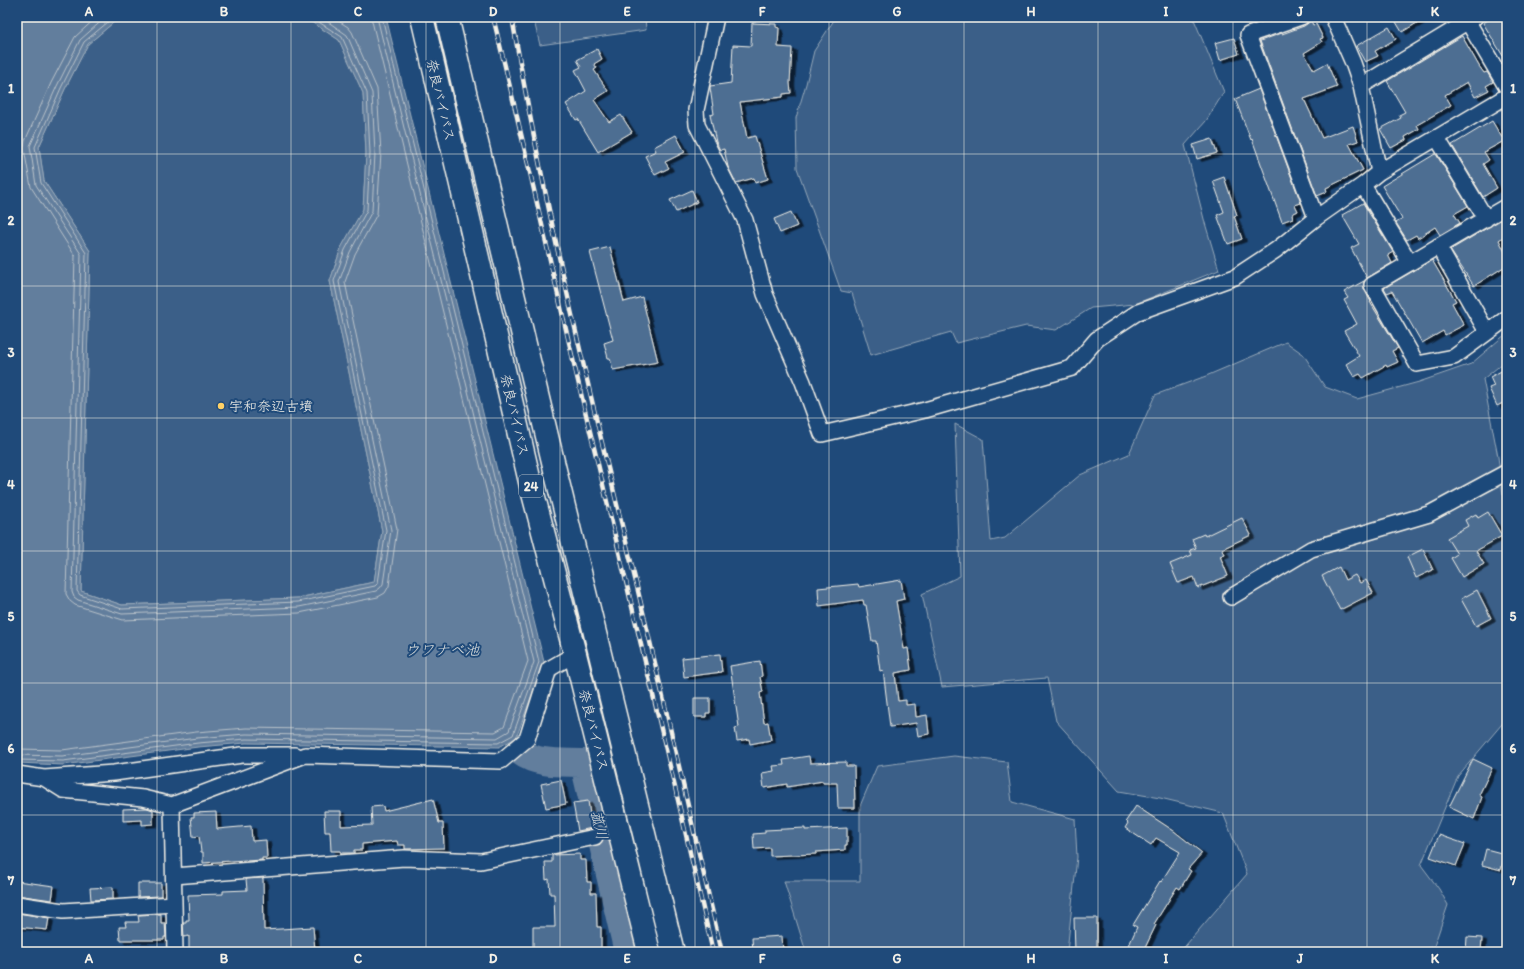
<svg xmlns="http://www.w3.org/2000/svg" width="1524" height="969" viewBox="0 0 1524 969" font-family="Itim,'Klee One',sans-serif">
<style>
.green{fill:#3a5f88;stroke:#97a8b8}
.water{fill:#627e9d;stroke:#9cacbb}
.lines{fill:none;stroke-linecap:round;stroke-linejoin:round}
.shore{stroke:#bac3ca;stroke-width:1}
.river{stroke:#627e9d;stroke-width:28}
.building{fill:#4d6e92;stroke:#f4f1e8;filter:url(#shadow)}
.minor-casing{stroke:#f4f1e8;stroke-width:18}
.trunk-casing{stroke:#f4f1e8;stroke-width:25}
.minor{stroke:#1f4a7a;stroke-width:15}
.trunk{stroke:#1f4a7a;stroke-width:22}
.rail-casing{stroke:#f4f1e8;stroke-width:4.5}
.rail{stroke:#1f4a7a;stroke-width:3;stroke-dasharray:9;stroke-linecap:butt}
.grid{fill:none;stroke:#f4f1e8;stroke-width:1;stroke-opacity:0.55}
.poi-dot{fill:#ffd166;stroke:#1f4a7a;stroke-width:1.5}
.labels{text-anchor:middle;stroke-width:4;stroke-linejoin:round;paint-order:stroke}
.shield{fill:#1f4a7a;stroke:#b4bfc7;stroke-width:1}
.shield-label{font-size:13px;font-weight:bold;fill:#f4f1e8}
.street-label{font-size:14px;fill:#f4f1e8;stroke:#1f4a7a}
.poi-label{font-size:14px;fill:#f4f1e8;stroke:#1f4a7a;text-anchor:start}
.water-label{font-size:15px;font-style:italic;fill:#dee0dd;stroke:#1f4a7a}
.neatline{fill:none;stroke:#f4f1e8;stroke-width:1.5}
.grid-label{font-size:13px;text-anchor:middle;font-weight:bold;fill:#f4f1e8}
</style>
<defs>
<filter id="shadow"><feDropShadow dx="4.5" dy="2.5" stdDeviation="0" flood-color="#0009"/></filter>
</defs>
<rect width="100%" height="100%" fill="#1f4a7a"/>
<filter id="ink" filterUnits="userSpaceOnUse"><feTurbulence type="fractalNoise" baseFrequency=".025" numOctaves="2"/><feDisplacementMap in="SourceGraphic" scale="8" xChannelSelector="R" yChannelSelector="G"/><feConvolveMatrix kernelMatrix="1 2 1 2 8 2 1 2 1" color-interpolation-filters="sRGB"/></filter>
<g filter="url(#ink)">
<path class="green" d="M120,17H304L339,40L363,93L366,153L363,210L341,248L330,281L382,531L374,582L298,598L122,605L81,591L90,251L44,181L39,147L65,89L88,44Z
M533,17H645L646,30L540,45Z
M836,17H1193L1224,92L1206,121L1185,145L1205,223L1219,270L1135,304L1091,308L1056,330L1026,326L956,343L951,332L871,355L852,293L841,291L797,168L796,118L806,84L814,51Z
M1507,333V360L1483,379L1498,457L1503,495L1507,493V718L1458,776L1421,865L1439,889L1448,905L1434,946L1415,952H1180L1247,874L1223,813L1160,798L1119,791L1056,721L1047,678L942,687L922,594L960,576L955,424L983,439L991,541L1005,538L1080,475L1129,454L1155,395L1206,376L1286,342L1303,354L1325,387L1357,399L1419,382L1471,364Z
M954,756L1007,762L1012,802L1075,819L1077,857L1067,952H806L784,881H860V806L877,766Z"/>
<path class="water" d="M17,17H120L88,44L65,89L39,147L44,181L90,251L81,591L122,605L298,598L374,582L382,531L330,281L341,248L363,209L366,153L363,93L339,40L304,17H386L544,662L516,738L499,747L246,743L198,747L63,765L17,763Z"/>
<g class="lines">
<path class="shore" d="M97,17L75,37L51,83L25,141L24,149L31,187L75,256L66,594L70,601L75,605L123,620L299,613L378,597L385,593L389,586L397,529L345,282L355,254L377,214L381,153L377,89L352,32L348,27L332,17
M106,17L80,40L57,86L30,146L36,185L81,254L72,592L74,597L78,600L122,614L299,607L376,591L380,588L383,584L391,530L339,282L350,252L372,211L375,153L372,93L347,35L321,17
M114,17L84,42L61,88L35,147L41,183L86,253L77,591L80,595L122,609L298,602L375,586L378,583L386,530L334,281L345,250L367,210L370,153L367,93L342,37L311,17
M17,749L62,750L196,732L246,728L495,732L504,727L528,661L371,17
M17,755L62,756L197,738L246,734L497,738L509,731L534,662L377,17
M17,760L63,761L198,743L246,739L498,743L513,735L539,662L382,17"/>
<path class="river" d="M521,752C538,765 563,762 584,763L628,952"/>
</g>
<path class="building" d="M1249,17H1273L1252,24Z
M1393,17H1427L1402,32Z
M1493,17H1507V70L1502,63L1506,61L1483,23Z
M1311,21L1313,25L1316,24L1323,38L1320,39L1322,42L1304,53L1314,70L1327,63L1337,87L1304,99L1322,138L1353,126L1358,141L1349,144L1363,170L1326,188L1327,192L1317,196L1260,41L1282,33V34L1304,26Z
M752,23L776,24V27L779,28L778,47L792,48L790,83L791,93L783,94V97L740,102L747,138L755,136L768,179L755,183L754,178L736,183L728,167L724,149L720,150L716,142L710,115L714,114L710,88V86L731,83L733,45L751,46Z
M1389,27L1396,39L1375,51L1378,56L1365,62L1356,46Z
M1462,36L1479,66L1484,73L1487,72L1493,82L1486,86L1489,90L1475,97L1467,82L1445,95L1451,105L1417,125L1419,129L1405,137L1406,140L1391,148L1380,129L1401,118L1399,115L1405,112L1387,81Z
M1234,38L1239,54L1220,60L1215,43Z
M597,49L602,59L594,64L597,68L594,70L608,91L594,100L609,122L621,115L632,132L598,152L578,119L576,120L566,104L586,91L575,70L581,67L577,60Z
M1259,89L1301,203L1295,205L1298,211L1292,214L1293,218L1282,222L1252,139L1251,140L1235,99Z
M1492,121L1504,141L1484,152L1489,160L1483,164L1497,188L1483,197L1452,145Z
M676,135L685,152L665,162L669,168L655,175L645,156L656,151L654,147Z
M1212,139L1217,153L1197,159L1193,145Z
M1435,154H1436L1468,206L1454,214L1460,223L1440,235L1435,227L1418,238L1416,235L1407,240L1396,223L1402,219L1382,186Z
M1224,177L1237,215L1234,216L1242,239L1228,244L1217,215L1224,212L1213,181Z
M692,190L697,202L676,212L670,200Z
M1363,203L1393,252L1388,255L1392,263L1367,278L1351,248L1359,244L1342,215Z
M791,212L797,226L780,233L774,219Z
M1507,216V234L1499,240L1507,256V265L1474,286L1450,250Z
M610,247L624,302L642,297L658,362L613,370L610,358H608L604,343L613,340L590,252Z
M1432,260L1456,301L1452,303L1464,325L1445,335L1443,331L1422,343L1392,291L1387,293L1384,288Z
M1364,281V289L1371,302H1370L1398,348L1392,351L1398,362L1387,367L1386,365L1363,378L1360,374L1354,377L1346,364L1359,356L1344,331L1357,324L1344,300L1348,298L1344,292Z
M1507,368V412L1503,403L1497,406L1489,388L1494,386L1490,377Z
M1488,512L1502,536L1476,551L1484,564L1462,577L1451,558L1457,554L1447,538L1468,526L1465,520L1476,514L1478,518Z
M1242,518L1251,535L1222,549L1225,554L1220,556L1228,576L1198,588L1194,577L1178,583L1170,564L1192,555L1190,550L1196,548L1192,539L1204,534L1205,536Z
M1423,549L1433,570L1416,578L1407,557Z
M1339,567L1345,580L1355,575L1360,583L1366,580L1373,593L1340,610L1322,576Z
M901,580L904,599L896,601L904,649L908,648L911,670L895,673L898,701L906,700V705L915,704L916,717L927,715L929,734L918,736L916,723L890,727L883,670L880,671L876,641H872L866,605H864L863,600L819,606L818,588L858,584L859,587Z
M1477,590L1491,618L1476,626L1461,599Z
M720,654L722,672L684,677L682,658Z
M760,661L762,676L760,677L763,692L760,693L764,723L768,722L771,740L750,744L749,739L737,741L735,728L739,727L730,666Z
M694,698H710V713H706V717H694Z
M809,756L810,763L846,762V766H854L855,808H838L837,783H823V781L787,787V784L764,788L762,773L774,771L773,766L784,765L783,760Z
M1473,759L1492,768L1479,795L1482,797L1474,819L1449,807Z
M561,780L566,804L546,808L541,784Z
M433,799L439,823H443L444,848L405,849V845H398L397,841L362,844V850H354V853H341L340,851H331L330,832H325L324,811H341V826L372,825L371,807L383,806L384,811Z
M588,801L592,828L578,831L573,803Z
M1136,806L1174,831L1202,853L1188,869L1191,871L1180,889L1177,887L1154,924L1156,925L1143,952H1126L1137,927L1133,925L1160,881L1161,882L1180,852L1156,838L1151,845L1125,828L1128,823L1126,821Z
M147,808L153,810V824L142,825V820L123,821V809Z
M216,812L217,829L251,826L252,841L266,840L267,858H262V860L246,861V860L203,863V852H201L199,836L193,837L191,817H194V813Z
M805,828V830L847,828V845H845V850L816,852V854L770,856V848L754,849L753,834L765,833V830Z
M1439,835L1465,844L1456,866L1430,857Z
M1486,849L1505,854L1501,870L1482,865Z
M580,854V860H586L587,882H591V893H596L597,927H601V952H533V927H555L554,894H550L549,879L546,880L545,862H552V855Z
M263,878L264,930L313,927L315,950L288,952H189V936L184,937L183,923H186V920H189L188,895L223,894V891L247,890L246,879Z
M17,881L54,886L52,900L17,895Z
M138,883H161V896L138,897Z
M113,887V899L91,900L90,888Z
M17,913L49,918L47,930L17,927Z
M161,914V923H165L166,937H164V940H120L119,927H126L125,922H139L138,915Z
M1074,918H1097V948H1094V952H1075Z
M782,936L783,952H753L752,938Z
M1467,937L1482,938L1481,952H1466Z"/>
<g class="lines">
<defs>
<path id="minor" d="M716,17L696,110L697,125L745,220L765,294L803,382L822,434L925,410L1072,368L1097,339L1138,312L1235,277L1276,250L1316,218L1363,185L1379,172L1507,96
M1301,17L1248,35L1316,218
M1333,17L1353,63L1361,86L1379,172
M1465,17L1507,88
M1361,86L1475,17
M1437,138L1486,219
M1363,185L1410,263
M1507,206L1372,285L1417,364L1454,357L1507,318
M1438,246L1487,332
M1231,597L1311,549L1429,514L1507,472
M17,774L44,778L63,790L143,798L172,805L305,755L501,761L527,739L549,669L575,654
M44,778L114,773L242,755H295
M172,805L175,952
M174,876L404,858L481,861L595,837
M17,904L63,911L174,904"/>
<path id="trunk" d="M422,17L530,482L575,654L649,952
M447,17L556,474L673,952"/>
</defs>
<use href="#minor" class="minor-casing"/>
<use href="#trunk" class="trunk-casing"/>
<use href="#minor" class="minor"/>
<use href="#trunk" class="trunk"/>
<defs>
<path id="rail" d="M493,17C530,165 561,315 598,464C637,626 676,789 713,952
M512,17C543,199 586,379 630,558C662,689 691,821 722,952"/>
</defs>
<use href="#rail" class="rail-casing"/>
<use href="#rail" class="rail"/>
</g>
</g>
<path class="grid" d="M157,17V952M291,17V952M426,17V952M560,17V952M695,17V952M829,17V952M964,17V952M1098,17V952M1233,17V952M1367,17V952M17,154H1507M17,286H1507M17,418H1507M17,551H1507M17,683H1507M17,815H1507"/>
<circle class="poi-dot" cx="221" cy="406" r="4"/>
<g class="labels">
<rect class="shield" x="519" y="475" width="24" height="22" rx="3"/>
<g class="shield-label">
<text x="531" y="491">24</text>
</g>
<g class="street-label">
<text transform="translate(441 100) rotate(77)" y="5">奈良バイパス</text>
<text transform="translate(515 415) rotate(77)" y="5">奈良バイパス</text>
<text transform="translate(594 730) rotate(76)" y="5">奈良バイパス</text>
</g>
<g class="poi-label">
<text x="229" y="411">宇和奈辺古墳</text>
</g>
<g class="water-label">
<text x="442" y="655">ウワナベ池</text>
<text transform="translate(599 825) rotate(77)" y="5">菰川</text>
</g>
</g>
<rect width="1524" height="969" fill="none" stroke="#1f4a7a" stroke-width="44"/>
<rect x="22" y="22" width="1480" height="925" class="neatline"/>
<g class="grid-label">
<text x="89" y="16">A</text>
<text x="224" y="16">B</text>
<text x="358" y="16">C</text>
<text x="493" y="16">D</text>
<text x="627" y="16">E</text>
<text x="762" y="16">F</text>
<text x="897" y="16">G</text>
<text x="1031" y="16">H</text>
<text x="1166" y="16">I</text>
<text x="1300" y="16">J</text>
<text x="1435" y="16">K</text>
<text x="11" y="93">1</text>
<text x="1513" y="93">1</text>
<text x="11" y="225">2</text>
<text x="1513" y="225">2</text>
<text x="11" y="357">3</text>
<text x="1513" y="357">3</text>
<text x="11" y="489">4</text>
<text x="1513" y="489">4</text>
<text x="11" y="621">5</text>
<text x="1513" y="621">5</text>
<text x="11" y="753">6</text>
<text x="1513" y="753">6</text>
<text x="11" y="885">7</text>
<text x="1513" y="885">7</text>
<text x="89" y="963">A</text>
<text x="224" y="963">B</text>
<text x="358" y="963">C</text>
<text x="493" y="963">D</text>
<text x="627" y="963">E</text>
<text x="762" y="963">F</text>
<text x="897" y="963">G</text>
<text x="1031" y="963">H</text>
<text x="1166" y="963">I</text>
<text x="1300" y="963">J</text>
<text x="1435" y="963">K</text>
</g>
</svg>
